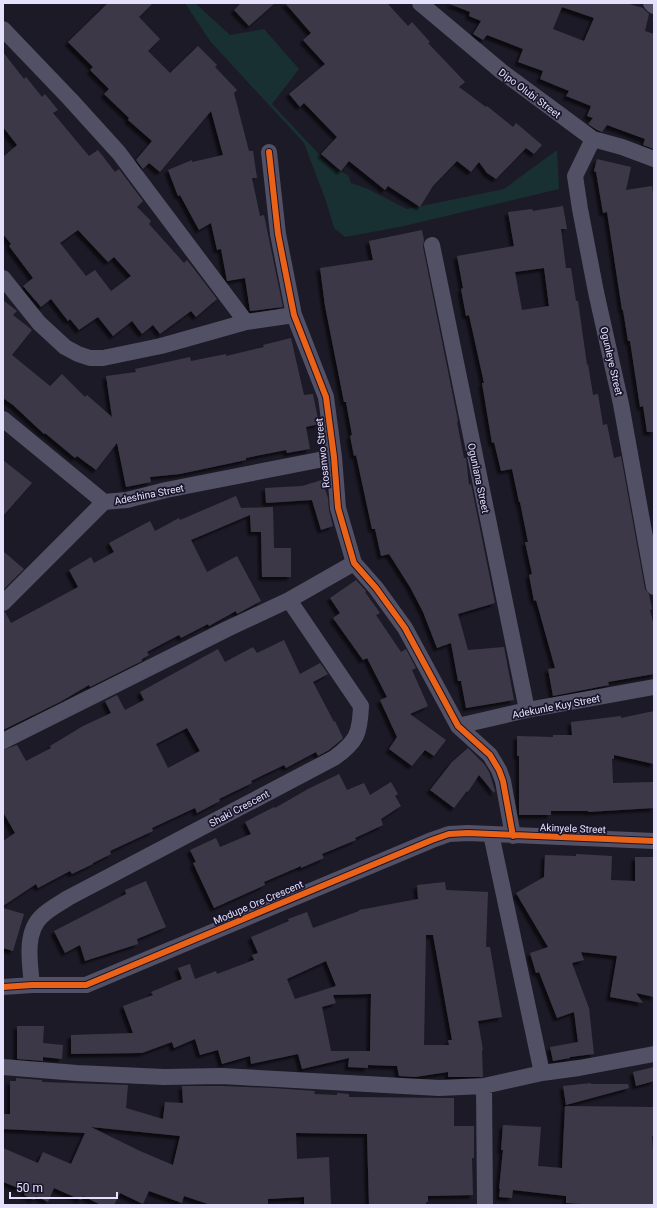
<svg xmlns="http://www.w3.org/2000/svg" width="657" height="1208" viewBox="0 0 657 1208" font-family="Roboto,sans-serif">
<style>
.green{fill:#193032}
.building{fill:#3c3947;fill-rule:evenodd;filter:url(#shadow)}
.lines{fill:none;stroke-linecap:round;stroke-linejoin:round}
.minor{stroke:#525065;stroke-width:16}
.cycleway-casing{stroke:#19152b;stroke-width:8}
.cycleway{stroke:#ea6118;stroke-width:6}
.labels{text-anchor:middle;stroke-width:3.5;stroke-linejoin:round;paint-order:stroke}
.street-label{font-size:10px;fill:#e5e1fc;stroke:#19152b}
</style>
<defs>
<filter id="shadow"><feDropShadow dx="-3.5" dy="3.5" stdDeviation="1" flood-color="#0009"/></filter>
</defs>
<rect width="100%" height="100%" fill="#1c1a26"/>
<path class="green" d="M185,3H195L230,35L264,29L299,69L272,104L330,166L348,175L351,183L368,189L407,209L504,189L557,150L559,189L404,226L345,237L334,228L326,201L304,143L210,41Z"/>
<path class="building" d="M108,3H153L139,17L160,39L148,51L170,73L198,46L217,65L215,67L237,90L234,93L249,151H253L257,178H252L260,216L264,215L283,307L250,311L245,278L227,281L221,249L217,250L211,223L199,230L180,195L178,196L168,170L192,160V162L223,155L211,111L160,172L149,163L143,169L136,160L152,141L128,120L129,118L104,94L109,89L90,70L93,67L68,42Z
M241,3H275L249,26L234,10Z
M285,3H387L408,26L412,22L430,42L428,43L465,82L459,87L486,107L487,106L513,127L516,123L542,145L534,154L526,148L496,179L487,173L479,162L471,172L457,161L433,186L420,207L388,186L385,190L349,161L341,171L321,154L337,137L304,103L300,107L289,94L325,64L303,40L311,33Z
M450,3H626L643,8L649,14L645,31L654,34V149L643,145L645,139L607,125L602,132L597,130L588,124L593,118L587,116L591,106L566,96L569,91L540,79L543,71L518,62L523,49L487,35L483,40L473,34L481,21L469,16L470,12L450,4ZM562,7L594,18L584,41L553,29Z
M3,52L24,79L26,77L42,97L45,94L58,110L53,113L89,156L98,150L115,172L119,169L143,201L137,207L151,221L149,224L184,263L187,260L217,299L196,317L191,311L160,334L153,325L142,334L132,321L113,336L98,317L79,330L70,319L68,321L51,299L41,307L23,286L33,278L9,246L11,244L3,234V157L17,145L3,127ZM78,230L108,262L114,257L131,276L111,291L95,270L86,276L60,243Z
M597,159L631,167L626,190L652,186L654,201V432H647L643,406L640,407L630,341H628L623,310H622L607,212L603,213L596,172L594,171Z
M563,206L567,229H561L566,268H571L576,301H578L587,365L588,364L593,395L598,394L603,425L607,424L614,458L621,456L645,589L649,594L652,609L650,610L654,626V674L608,682L609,685L553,696L548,669L555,668L536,600L534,601L529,575L532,574L525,542H528L520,502H519L512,469L501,471L494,442L492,443L482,383H484L469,315L466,316L461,289L463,288L457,256L514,246L508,212L532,209L533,211ZM544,268L549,306L522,310L515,272Z
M422,230L424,240L423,247L458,421L457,422L464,458H466L469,485L471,484L495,603L458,614L468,650L504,647L514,700L466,708L461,681H458L451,643L437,648L423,612L410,587L389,554L381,556L375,529H372L356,455L354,456L350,436L352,435L346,402H344L325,306L320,268L373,260L369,241Z
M3,300L17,311L13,315L32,330L12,355L50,386L62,374L85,397L87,395L112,417L106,376L136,372L135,369L190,357L191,361L226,354V356L264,347L263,345L291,338L304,395L313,394L319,424L306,427L310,449L287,453L286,450L246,458V460L180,474L150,477L151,482L126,487L117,443L96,470L77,456L75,458L45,433L44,434L13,405L3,398Z
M3,460L32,483L3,516Z
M322,480L328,498L329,510L333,526L321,530L312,500L266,503L265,488L302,486Z
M236,496L241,508L273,507L274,548H291V577H262L261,532H251L250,515L191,540L207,572L237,556L261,601L237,614L236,611L209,626L208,624L181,638L179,635L147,652L149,655L142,659V661L90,687L89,685L60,702L3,730V612H5L11,623L78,587L69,570L91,557L94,563L114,552L109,543L150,521L155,531L179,518L180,520Z
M3,551L24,569L3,590Z
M356,580L366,591L365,592L380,613L376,615L401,652L406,649L416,668L412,670L428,706L410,714L446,740L434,756L425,750L412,766L389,749L397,737L380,700L387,697L367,658L363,660L333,618L340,613L330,598Z
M284,640L300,674L320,663L328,674L313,682L334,722L335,721L343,738L341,740L329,750L318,756L316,752L286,768L284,765L251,781L252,783L219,799L220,801L197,813L195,808L152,828L153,831L110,851L111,854L93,863V864L72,874L70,871L38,888L36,884L3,906V841L15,833L3,812V750L17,745L26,761L51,748L50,746L83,726L111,713L105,701L117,695L125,710L144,700L140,692L218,649L225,662L253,647L257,653ZM187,728L200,751L168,768L156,744Z
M654,711V764L614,755V759H612L613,783L654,782V808L588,812V811H551V815H519V756H517V736L553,737V735H572L571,722L621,716V718Z
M468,748L485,765L490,774L495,791L494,793L479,775L468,792L467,791L454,808L430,790L452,762Z
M339,774L347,790L364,783L370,795L391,782L398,794L395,796L401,806L381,819L383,825L355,838L356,840L322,854L324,858L301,868V866L264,882L265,885L214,908L193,863L196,862L190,850L216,838L220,847L251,834L245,822L274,807L275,808L308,789Z
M576,854L612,856L611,880L635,881V857H654V997L636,993L643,1003L610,997L617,956L581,952L584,960L572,963L589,1008L594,1054L570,1057V1058L553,1061L550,1047L578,1042L574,1012L557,1018L539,972L536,973L530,953L548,947L516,893L544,877L545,855L576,856Z
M146,881L166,927L137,939L138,944L85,961L80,945L65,953L54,931L126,894L125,890Z
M445,882L446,890L488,892L486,947H490L502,1017L478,1021L483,1050H482L483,1077H448V1072L415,1077L399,1076L397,1066L368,1065V1068L348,1067L349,1058L302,1069L298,1054L251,1064L250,1056L222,1064L218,1050L200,1055L195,1039L174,1048L172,1042L142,1053L71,1054V1035L133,1033L123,1006L153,995L151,992L182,979L178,968L190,964L195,979L216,971L217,974L254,960L252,955L258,953L251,937L289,921L288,919L307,912L313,928L359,911V910L418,899L417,885ZM426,935H433L452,1040H448L449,1045H424ZM326,961L336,986L295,999L287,979ZM371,994L370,1051H331L322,1007L336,1003L333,995Z
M3,908L24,914L13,951L3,948Z
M17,1026H44L43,1043L63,1045L62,1059L43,1057V1061L17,1059Z
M654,1067V1081L636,1086L633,1072Z
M16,1078L42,1080V1082L128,1085L126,1108L163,1119L165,1102L183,1103L182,1086H222L272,1088L315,1091L314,1094L337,1095V1093L349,1094V1097L454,1098V1126H474V1158H472L473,1195L428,1196V1202H426V1205H369L367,1134L296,1133L297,1159L329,1157L331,1205H304V1197L268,1199V1205H211L184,1196L182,1203L149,1191L143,1204L120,1193L114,1205H101L83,1196L81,1200L54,1188L48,1202L36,1196L34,1200L24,1195L26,1191L3,1182V1148L38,1163L43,1152L71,1164L85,1133L3,1129V1114H10V1081H16ZM91,1127L180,1136L173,1165L140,1151Z
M591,1083V1084H628L629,1088L566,1105L563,1086Z
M565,1106L654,1107V1136H652L654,1167V1205L610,1204V1205H599L566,1203V1196L513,1190L512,1198L499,1197L500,1189H499L503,1150H501L503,1125L541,1127L538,1166L562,1168Z"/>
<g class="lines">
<path class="minor" d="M420,3L501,71L593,139L622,147L654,159
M651,3L654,6
M3,29L70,99L119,153L246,322
M593,139L575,176L580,209L596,292L621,404L654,587
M269,152L278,234L294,315L326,397L334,457L338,508L354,563L376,588L405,628L458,726L490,755L499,770L503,781L513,836
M432,245L527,710
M3,278L39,323L65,347L78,354L90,358H103L161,346L246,322L294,315
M3,419L104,502
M3,603L104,502L127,500L166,490L334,457
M458,726L527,710L654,687
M3,741L227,629L289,600L354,563
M491,834L542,1073
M32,985C30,964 24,932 42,916C49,909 59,904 68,898L334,758C357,742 360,733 361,706L289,600
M3,987L32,985H86L432,840L449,834L468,833L654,841
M3,1067L77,1073L164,1077L222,1076L439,1088L484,1086L542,1073L579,1068L654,1054
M484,1086L485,1205"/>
<defs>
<path id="cycleway" d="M269,152L278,234L294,315L326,397L334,457L338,508L354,563L376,588L405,628L458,726L490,755L499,770L503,781L513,836
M3,987L32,985H86L432,840L449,834L468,833L654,841"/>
</defs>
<use href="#cycleway" class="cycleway-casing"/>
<use href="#cycleway" class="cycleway"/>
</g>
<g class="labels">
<g class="street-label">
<text transform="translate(530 93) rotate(37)" y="4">Dipo Olubi Street</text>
<text transform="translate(612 361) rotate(77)" y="4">Ogunleye Street</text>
<text transform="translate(322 453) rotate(-96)" y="4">Rosanwo Street</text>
<text transform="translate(479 478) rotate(78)" y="4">Ogunlana Street</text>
<text transform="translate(149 494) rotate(-11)" y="4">Adeshina Street</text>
<text transform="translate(556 706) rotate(-11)" y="4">Adekunle Kuy Street</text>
<text transform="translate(239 808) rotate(-28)" y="4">Shaki Crescent</text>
<text transform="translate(573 828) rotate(2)" y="4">Akinyele Street</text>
<text transform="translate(258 902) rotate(-23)" y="4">Modupe Ore Crescent</text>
</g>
</g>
<rect width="657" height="1208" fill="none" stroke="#e5e1fc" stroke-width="8"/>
<path d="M10 1192v6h107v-6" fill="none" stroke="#e5e1fc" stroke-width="2"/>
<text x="16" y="1192" font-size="12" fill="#e5e1fc" stroke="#19152b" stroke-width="3" paint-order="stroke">50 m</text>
</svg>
